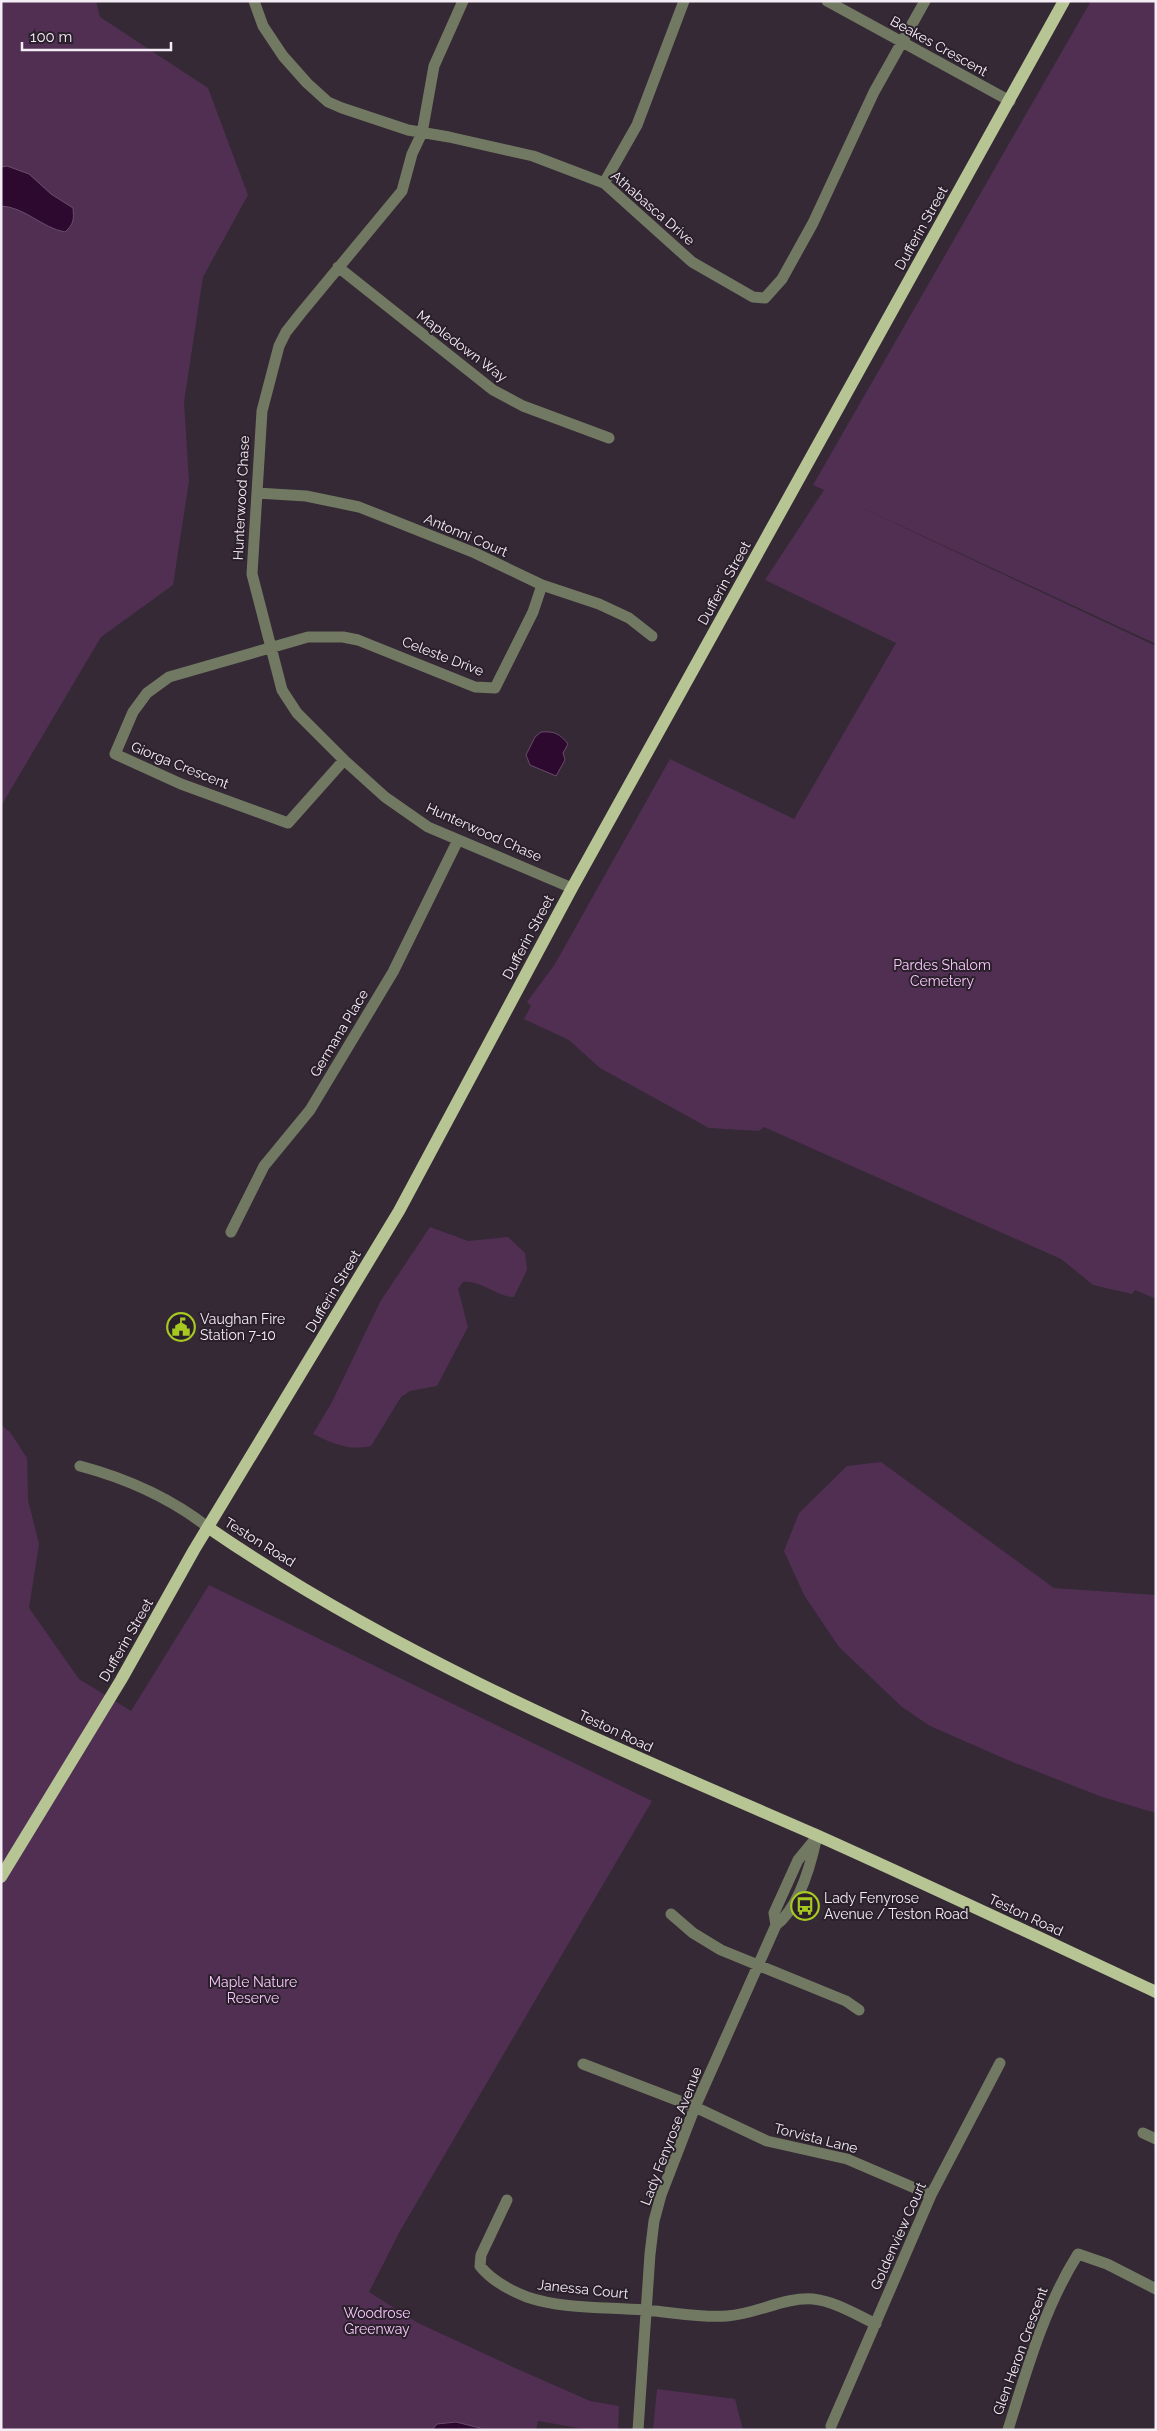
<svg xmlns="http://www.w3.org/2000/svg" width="1157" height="2431" viewBox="0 0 1157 2431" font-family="Raleway,sans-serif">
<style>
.green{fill:#502f53}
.water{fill:#2d0930;stroke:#694d6b}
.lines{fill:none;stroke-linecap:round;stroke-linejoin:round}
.minor{stroke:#727962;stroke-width:11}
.major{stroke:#b7c594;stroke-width:12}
.labels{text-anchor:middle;stroke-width:4;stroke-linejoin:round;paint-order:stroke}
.street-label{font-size:14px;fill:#f5edf5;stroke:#2a202b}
.park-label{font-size:14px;fill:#fac7fc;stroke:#2a202b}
.poi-label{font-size:14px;fill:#f5edf5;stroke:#2a202b;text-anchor:start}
</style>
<rect width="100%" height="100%" fill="#342935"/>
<path class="green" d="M1,1H96L100,17L208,88L248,195L203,277L184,402L189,481L173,585L101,637L1,806Z
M1091,1H1156V644L813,485Z
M824,490L1156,646V1299L1135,1290L1132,1294L1093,1285L1061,1259L764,1127L759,1131L709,1128L600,1068L569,1040L524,1019L531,1006L527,1002L555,964L670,759L794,819L896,643L765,580Z
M430,1227L468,1241L508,1237L525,1253L527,1270L514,1297C496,1297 482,1280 463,1282L458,1289L468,1327L437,1386L410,1391L401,1397L371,1446C348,1451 334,1444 313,1434L332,1402L380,1302Z
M1,1425L10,1432L27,1458L28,1500L39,1544L29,1608L79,1679L131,1711L209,1585L652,1801L400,2231L369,2292L418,2323L513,2367L590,2401L619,2406L618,2430H589L538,2421L536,2430H1Z
M881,1462L1054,1588L1156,1595V1813L1102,1797L1010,1761L930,1726L902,1707L839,1647L804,1595L784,1551L799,1513L847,1466Z
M657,2389L735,2399L743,2430H653Z"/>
<path class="water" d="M7,166L29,174L51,194L73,208C74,219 74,224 65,232C42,228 25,207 1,206V167Z
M541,732C555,731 560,734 568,744L563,753L565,760L556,776L530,765L526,755L535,737Z
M456,2422L480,2428L481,2430H432L437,2424Z"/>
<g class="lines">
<path class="minor" d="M254,1L263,26L283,56L307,83L328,102L342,108L408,130L449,137L533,156L604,183L692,262L753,297L765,298L782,279L813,223L874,92L925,1
M463,1L434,66L422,133L412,154L402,191L301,313L286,332L279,346L262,411L252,574L282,690L297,713L344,760L385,797L428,827L572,888
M827,1L1010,101
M604,183L637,125L684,1
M338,267L493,390L523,406L609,438
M257,493L306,496L359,507L475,553L542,585L599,604L629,618L652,636
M344,760L288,823L181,784L115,754L133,712L147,693L169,677L308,637H343L358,640L475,687L495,688L533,612L542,585
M231,1232L264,1166L310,1110L393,972L458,840
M80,1466C125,1478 172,1499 209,1528
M671,1914L693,1933L721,1950L846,2001L859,2010
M776,1925L774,1913L798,1860L816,1838
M583,2064L695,2107L767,2141L847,2159L931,2195
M1143,2133L1156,2139
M507,2200L481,2255L480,2266C492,2281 509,2290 527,2297C561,2309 608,2307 644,2310C672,2312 699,2318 727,2316C757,2314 783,2297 813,2299C834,2301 857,2315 876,2324
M831,2426L931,2195L1000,2063
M638,2430L650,2254L654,2221L661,2195L695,2107L776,1925C799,1908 811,1864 817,1836
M1008,2430C1027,2369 1044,2308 1078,2254L1107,2264L1156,2289"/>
<path class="major" d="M209,1528C396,1657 607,1744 814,1834C928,1885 1042,1939 1156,1992
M1,1877L121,1680L194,1550L399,1211L572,888L1064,1"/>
</g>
<defs>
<symbol id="civic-ring" viewBox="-11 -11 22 22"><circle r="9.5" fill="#2a202b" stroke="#a6c821" stroke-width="1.5"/><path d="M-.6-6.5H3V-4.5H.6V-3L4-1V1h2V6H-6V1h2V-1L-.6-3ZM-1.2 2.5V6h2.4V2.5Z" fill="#a6c821"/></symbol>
<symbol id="bus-ring" viewBox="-11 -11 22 22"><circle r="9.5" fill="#2a202b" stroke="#a6c821" stroke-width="1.5"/><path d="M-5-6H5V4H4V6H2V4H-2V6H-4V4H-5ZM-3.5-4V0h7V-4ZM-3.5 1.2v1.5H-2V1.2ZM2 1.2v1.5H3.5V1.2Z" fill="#a6c821"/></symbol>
</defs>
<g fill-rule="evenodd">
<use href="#civic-ring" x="165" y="1311" width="32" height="32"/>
<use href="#bus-ring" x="789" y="1890" width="32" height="32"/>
</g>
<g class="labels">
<g class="street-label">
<text transform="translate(939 46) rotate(29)" y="5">Beakes Crescent</text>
<text transform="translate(653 208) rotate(41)" y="5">Athabasca Drive</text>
<text transform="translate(921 228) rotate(-61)" y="5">Dufferin Street</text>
<text transform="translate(462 346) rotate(37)" y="5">Mapledown Way</text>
<text transform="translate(241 498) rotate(-87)" y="5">Hunterwood Chase</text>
<text transform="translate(466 535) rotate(23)" y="5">Antonni Court</text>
<text transform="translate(724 583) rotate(-61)" y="5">Dufferin Street</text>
<text transform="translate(443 656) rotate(21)" y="5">Celeste Drive</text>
<text transform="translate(180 765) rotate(22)" y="5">Giorga Crescent</text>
<text transform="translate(484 832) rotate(24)" y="5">Hunterwood Chase</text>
<text transform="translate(528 937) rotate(-62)" y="5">Dufferin Street</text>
<text transform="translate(339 1033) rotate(-59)" y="5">Germana Place</text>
<text transform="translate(333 1291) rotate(-59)" y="5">Dufferin Street</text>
<text transform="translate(260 1542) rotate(32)" y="5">Teston Road</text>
<text transform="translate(126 1640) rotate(-60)" y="5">Dufferin Street</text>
<text transform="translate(616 1731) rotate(25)" y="5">Teston Road</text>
<text transform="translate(1026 1915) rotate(25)" y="5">Teston Road</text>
<text transform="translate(671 2136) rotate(-69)" y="5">Lady Fenyrose Avenue</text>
<text transform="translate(816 2138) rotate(14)" y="5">Torvista Lane</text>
<text transform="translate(898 2236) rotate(-66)" y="5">Goldenview Court</text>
<text transform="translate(583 2289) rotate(6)" y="5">Janessa Court</text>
<text transform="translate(1020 2351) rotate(-70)" y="5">Glen Heron Crescent</text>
</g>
<g class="park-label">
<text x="942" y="970">Pardes Shalom<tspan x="942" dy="16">Cemetery</tspan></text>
<text x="253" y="1987">Maple Nature<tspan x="253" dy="16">Reserve</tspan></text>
<text x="377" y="2318">Woodrose<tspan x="377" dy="16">Greenway</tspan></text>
</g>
<g class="poi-label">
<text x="200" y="1324">Vaughan Fire<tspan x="200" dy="16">Station 7-10</tspan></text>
<text x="824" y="1903">Lady Fenyrose<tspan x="824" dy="16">Avenue / Teston Road</tspan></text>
</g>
</g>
<rect width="1157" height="2431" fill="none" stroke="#f5edf5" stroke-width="5"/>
<path d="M22 42v8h149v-8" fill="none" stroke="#f5edf5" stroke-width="2.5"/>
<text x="30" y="42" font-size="15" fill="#f5edf5" stroke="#2a202b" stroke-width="4" paint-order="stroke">100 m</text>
</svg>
